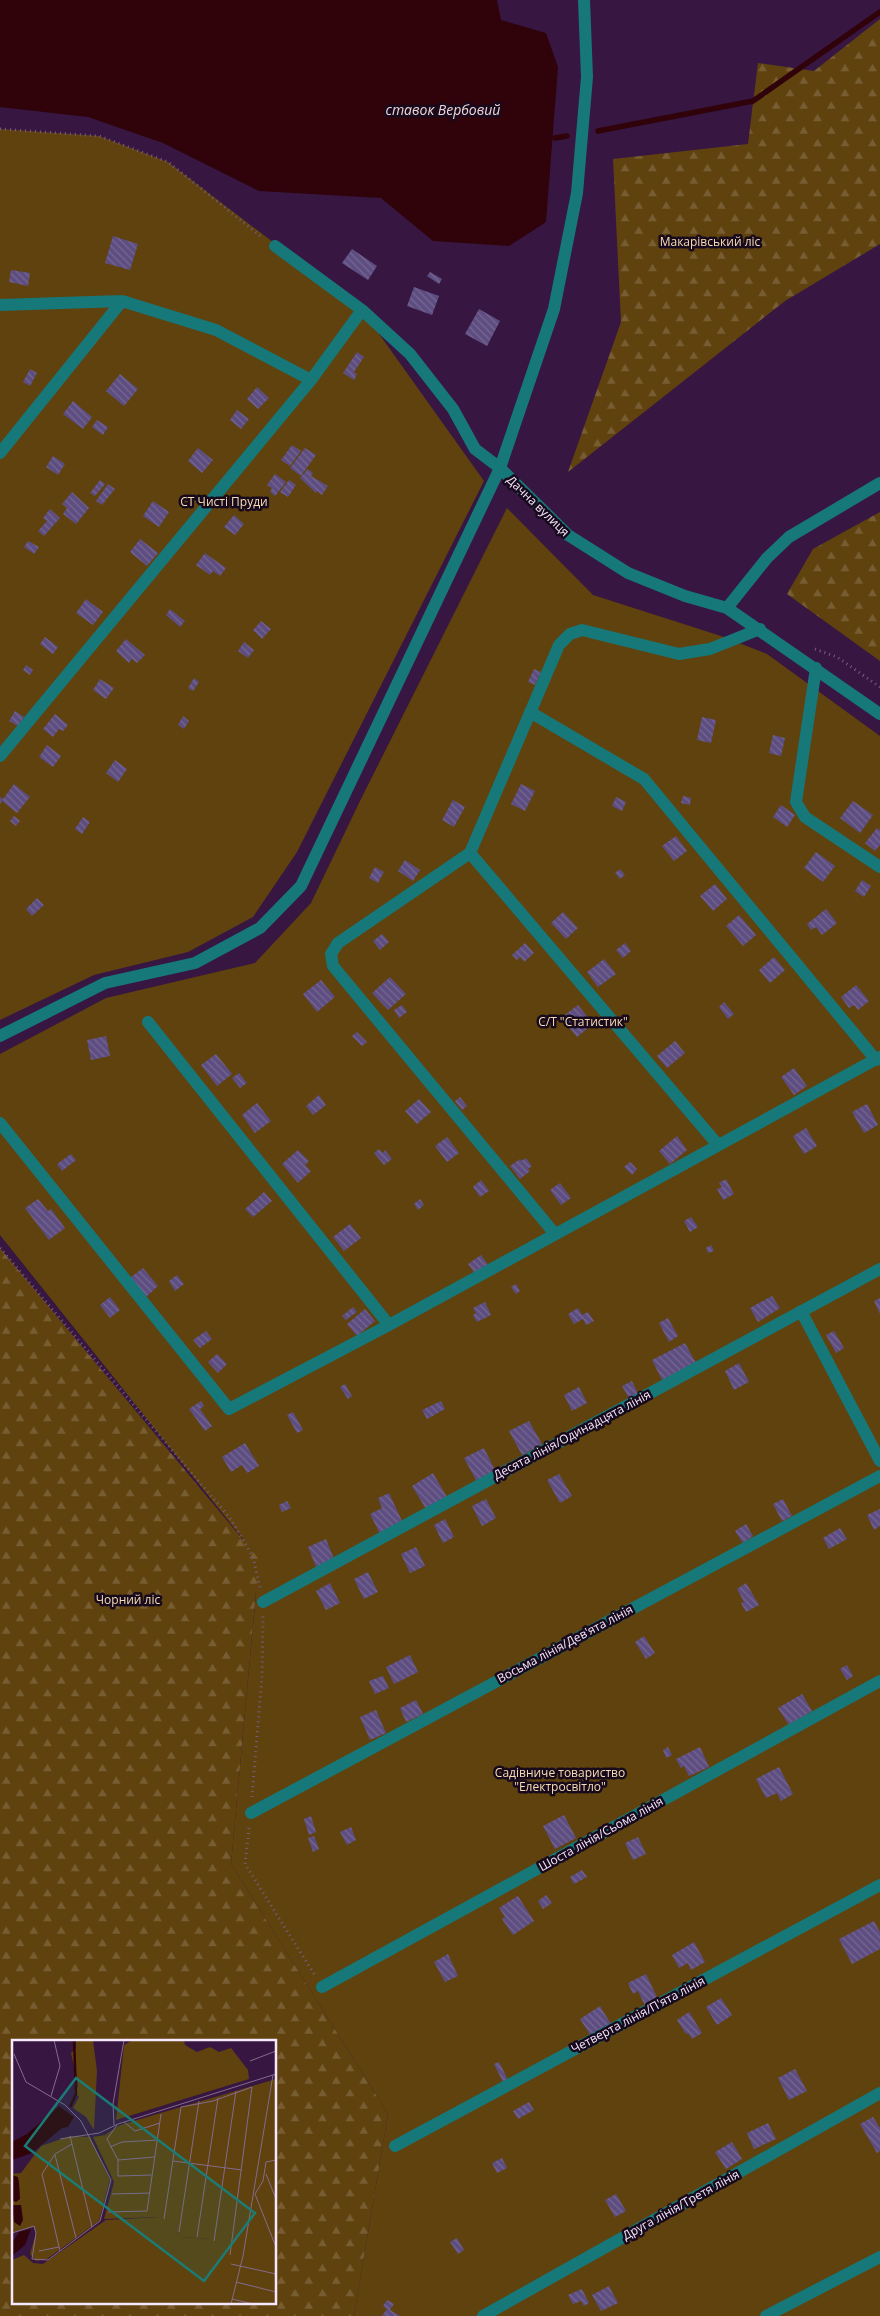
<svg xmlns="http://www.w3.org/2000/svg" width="880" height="2316" viewBox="0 0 880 2316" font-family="'Open Sans',sans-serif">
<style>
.green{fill:#5f420e}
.forest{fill:url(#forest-firs);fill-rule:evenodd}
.water{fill:#300209}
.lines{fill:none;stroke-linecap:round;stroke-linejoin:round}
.stream{stroke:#300209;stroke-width:5.5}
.building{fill:url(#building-back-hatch)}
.path{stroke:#785d80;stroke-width:3;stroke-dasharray:1 4;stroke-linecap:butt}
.minor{stroke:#17787a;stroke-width:12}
.labels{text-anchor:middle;stroke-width:5;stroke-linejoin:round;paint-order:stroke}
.park-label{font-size:12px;fill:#f9ddb3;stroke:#170a1c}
.street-label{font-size:12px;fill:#f8e8fe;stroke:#170a1c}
.water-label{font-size:14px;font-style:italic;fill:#f1d5d5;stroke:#170a1c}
.inset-river{fill:none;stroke:#300209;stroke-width:2.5}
.inset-road{fill:none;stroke:#846b8d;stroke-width:1}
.view{fill:#1b7c75;fill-opacity:0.15;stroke:#1b7c75;stroke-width:2.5}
.inset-edge{fill:none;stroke:#f8e8fe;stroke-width:2.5}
</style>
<defs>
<pattern id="forest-firs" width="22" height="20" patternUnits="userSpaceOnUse" patternTransform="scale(1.25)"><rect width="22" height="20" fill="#5f420e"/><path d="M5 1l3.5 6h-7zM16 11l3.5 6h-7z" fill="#775d32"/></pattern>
<pattern id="building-back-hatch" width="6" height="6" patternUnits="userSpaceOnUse" patternTransform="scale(1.25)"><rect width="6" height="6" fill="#5d4d80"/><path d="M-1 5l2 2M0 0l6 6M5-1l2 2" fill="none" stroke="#756793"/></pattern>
</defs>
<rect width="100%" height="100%" fill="#371741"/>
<path class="green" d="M0,129L99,136L168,162L362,310L484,481L297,852L253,917L188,952L94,975L0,1020Z
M507,508L593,595L721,636L767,654L880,736V2316H354L388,2114L231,1864L256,1593L243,1539L0,1235V1054L106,998L255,963L311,903L360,801Z"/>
<path class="forest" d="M880,19V244L785,301L568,472L621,322L613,159L748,144L758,63L814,71Z
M880,512V661L787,594L813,549Z
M0,1248L259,1559L231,1864L388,2114L354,2316H0ZM14,2041H275V2302H14Z"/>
<path class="water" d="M0,0H497L501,20L546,33L558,67L546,222L509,246L433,241L381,198L259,191L163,143L88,117L0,107Z"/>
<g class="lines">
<path class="stream" d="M598,131L753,101L880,12
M555,138L567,136"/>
</g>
<path class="building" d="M113,236L138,244L130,270L105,263Z
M352,249L377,266L368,280L342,263Z
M11,270L30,273L28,286L9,282Z
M430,272L442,279L439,284L427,276Z
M414,287L439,296L432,315L407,306Z
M479,309L500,321L487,346L465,334Z
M357,352L364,357L354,372L357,374L354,380L343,373Z
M30,369L37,373L30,386L23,382Z
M120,374L138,389L124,406L106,391Z
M257,387L269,398L258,409L247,399Z
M73,401L92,417L83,429L63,414Z
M237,410L249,419L241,429L230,420Z
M97,420L108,427L103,435L92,427Z
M292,445L301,451L290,466L281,460Z
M198,448L213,460L202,473L188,461Z
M305,448L316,455L301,476L290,468Z
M53,456L65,464L58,475L46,467Z
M308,469L313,473L311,476L328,486L322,495L317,491L316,493L300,478Z
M275,474L286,482L275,496L270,492L272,488L267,485Z
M100,480L105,484L95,496L90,493Z
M289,480L296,485L288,497L280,492Z
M108,484L115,489L102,505L96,501Z
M72,492L89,508L76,524L63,514L67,508L62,504Z
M153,501L169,512L159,527L143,516Z
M50,509L60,518L44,536L38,531L47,521L43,518Z
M234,515L244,524L235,535L224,527Z
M140,539L158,553L147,566L130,552Z
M28,541L39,547L34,554L24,547Z
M205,553L226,568L220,576L213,571L210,575L196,565Z
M86,599L103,612L93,625L76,613Z
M170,609L185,621L180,627L166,615Z
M261,621L271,629L262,639L253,630Z
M45,637L58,647L53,654L40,644Z
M126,639L145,655L137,663L132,659L129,663L116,651Z
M244,642L254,650L248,658L238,651Z
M26,665L33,670L30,675L23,670Z
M534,669L541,672L535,685L528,682Z
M194,678L199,682L193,691L188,688Z
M100,679L114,688L106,699L93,690Z
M15,711L24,717L18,726L9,721Z
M55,714L68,725L63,731L59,729L53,737L43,729Z
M183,716L189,721L184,729L178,725Z
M702,717L716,720L711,743L697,740Z
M773,735L785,738L781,756L769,753Z
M47,745L61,756L53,767L39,757Z
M115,760L127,769L118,782L106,773Z
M14,784L30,797L17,813L2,801L0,804V797L3,799Z
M521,784L535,791L525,811L511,804Z
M683,796L691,798L690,805L681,803Z
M616,797L626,802L622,811L612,806Z
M453,800L465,807L454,827L442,820Z
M853,801L873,815L860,833L840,818Z
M781,805L795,815L787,827L773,817Z
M14,816L20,821L16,826L10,821Z
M83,817L90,822L82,834L75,829Z
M877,828L880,830V845L875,851L865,843Z
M676,836L687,851L674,861L662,846Z
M816,852L835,866L823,882L804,868Z
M405,860L420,870L413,881L398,871Z
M375,867L384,872L378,883L369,878Z
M620,869L625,875L620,879L615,873Z
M862,880L871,886L864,897L855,891Z
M715,884L727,899L713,911L700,896Z
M37,898L44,905L32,916L26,909Z
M826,909L837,923L822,935L816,927L811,930L807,924Z
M563,912L578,928L566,939L551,923Z
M739,915L756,935L743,946L726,926Z
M382,934L389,942L380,950L373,941Z
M525,943L534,953L524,962L520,957L517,960L512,955Z
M625,943L631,951L623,958L616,950Z
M774,957L785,970L770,983L759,970Z
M604,959L616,974L598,987L587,972Z
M390,977L406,994L388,1010L372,993Z
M321,980L335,997L317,1012L303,994Z
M856,985L869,1001L858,1010L854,1005L849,1008L841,997Z
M724,1002L734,1014L728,1019L719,1007Z
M402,1005L407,1012L399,1018L394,1010Z
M578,1005L589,1019L583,1024L587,1029L577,1037L561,1018Z
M357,1032L367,1042L362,1046L352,1036Z
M106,1036L110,1056L91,1060L87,1040Z
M675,1041L685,1053L667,1068L657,1056Z
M216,1054L232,1074L217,1086L201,1065Z
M794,1068L807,1086L794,1095L781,1077Z
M239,1073L247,1083L240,1088L232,1078Z
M319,1095L326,1105L313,1115L306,1106Z
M460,1097L467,1106L462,1110L455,1101Z
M419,1099L431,1112L417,1124L405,1111Z
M257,1103L271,1121L255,1133L242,1115Z
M867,1104L878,1125L864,1133L852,1112Z
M806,1128L817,1146L804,1154L793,1136Z
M677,1136L687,1150L670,1164L659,1151Z
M447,1137L459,1153L447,1162L435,1146Z
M379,1149L383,1153L385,1150L392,1159L384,1165L374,1153Z
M298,1150L309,1161L305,1165L311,1171L298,1183L282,1164Z
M71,1154L76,1160L62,1171L57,1164Z
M526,1158L532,1166L528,1169L530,1171L520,1179L510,1166L520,1159L521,1161Z
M630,1162L637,1169L632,1175L624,1167Z
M726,1179L734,1194L723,1200L717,1189L722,1187L719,1183Z
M481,1180L489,1191L480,1197L473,1187Z
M560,1183L571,1198L561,1205L550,1190Z
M264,1192L272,1201L253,1217L245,1209Z
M38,1199L48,1211L51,1209L65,1228L49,1240L25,1208Z
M420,1199L424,1205L418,1210L414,1204Z
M691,1217L698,1227L690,1232L684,1221Z
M350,1224L361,1238L344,1251L333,1237Z
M711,1245L714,1251L708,1253L706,1248Z
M481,1255L489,1266L476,1275L468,1264Z
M143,1268L158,1286L146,1297L130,1278Z
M177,1275L184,1284L175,1291L169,1281Z
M516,1284L520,1291L516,1294L511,1287Z
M772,1296L780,1308L758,1322L750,1308Z
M110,1297L120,1310L110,1318L100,1305Z
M880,1298V1314L874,1301Z
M485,1302L491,1315L477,1322L473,1315L476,1313L473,1308Z
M353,1307L357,1312L346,1320L342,1316Z
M578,1308L582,1315L588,1312L594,1321L586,1325L583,1319L574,1324L568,1314Z
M365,1309L375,1321L357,1336L347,1324Z
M668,1318L678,1336L669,1342L659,1323Z
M206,1331L212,1339L200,1348L193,1340Z
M834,1331L844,1348L836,1353L826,1335Z
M685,1343L696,1363L662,1380L652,1360Z
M217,1354L227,1364L218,1373L208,1362Z
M739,1363L749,1382L734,1390L725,1371Z
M632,1381L639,1396L630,1400L622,1386Z
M345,1384L352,1396L348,1399L340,1387Z
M579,1387L587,1403L572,1411L564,1395Z
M201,1401L204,1406L200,1409L212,1426L205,1431L189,1409Z
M441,1401L445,1409L427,1419L422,1410Z
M293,1412L303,1430L297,1433L287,1415Z
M529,1421L542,1444L522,1455L509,1431Z
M245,1443L259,1466L247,1473L242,1465L231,1472L222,1457Z
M484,1448L496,1472L477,1482L464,1458Z
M433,1473L447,1497L426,1509L412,1486Z
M559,1474L572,1496L560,1503L547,1480Z
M389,1493L403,1523L380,1534L370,1514L382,1508L378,1498Z
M486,1499L496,1518L482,1526L472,1506Z
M783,1499L792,1516L782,1521L773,1504Z
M287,1501L291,1508L282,1512L279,1505Z
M880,1509V1526L874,1530L867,1515Z
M445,1519L454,1537L443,1543L434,1525Z
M746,1524L753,1536L743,1543L735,1531Z
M840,1528L847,1539L829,1549L823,1538Z
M326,1539L334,1559L316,1567L308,1547Z
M416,1547L425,1566L410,1573L401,1554Z
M368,1572L378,1592L364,1599L354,1579Z
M330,1583L340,1603L326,1610L316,1591Z
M746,1583L759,1605L746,1612L741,1603L744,1602L737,1589Z
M644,1636L655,1653L646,1659L635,1642Z
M410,1655L418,1672L394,1684L386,1667Z
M847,1665L853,1676L847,1680L840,1669Z
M383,1676L389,1688L375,1694L369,1681Z
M802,1694L812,1711L789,1725L778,1708Z
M416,1700L423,1714L406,1722L400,1708Z
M376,1710L386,1733L370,1740L360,1717Z
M668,1747L672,1755L666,1758L663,1750Z
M700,1747L709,1767L689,1776L684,1766L681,1768L676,1759Z
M779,1767L793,1794L781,1801L777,1793L766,1798L756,1779Z
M564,1815L576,1838L555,1849L543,1826Z
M311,1816L316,1832L309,1835L304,1819Z
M351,1827L356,1840L347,1845L340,1832Z
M314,1836L319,1849L313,1852L308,1838Z
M638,1837L646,1854L633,1860L625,1843Z
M582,1870L587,1877L574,1884L570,1877Z
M546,1895L552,1903L543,1909L538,1901Z
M518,1896L534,1921L513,1935L502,1919L505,1917L499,1908Z
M874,1921L880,1932V1949L852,1964L839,1939Z
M694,1942L705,1962L691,1970L688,1963L679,1968L672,1955Z
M448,1954L458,1976L445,1982L434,1962Z
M646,1974L659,2001L646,2008L638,1991L633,1994L628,1983Z
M721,1998L732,2015L717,2025L706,2007Z
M600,2006L611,2024L591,2036L580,2019Z
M689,2012L702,2033L692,2039L688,2033L686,2034L677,2020Z
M499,2062L508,2080L503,2082L494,2064Z
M795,2069L807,2091L789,2100L778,2078Z
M529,2102L534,2110L518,2119L513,2111Z
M873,2117L880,2128V2151L877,2153L860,2124Z
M768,2123L776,2139L754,2149L747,2133Z
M732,2142L742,2159L726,2169L715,2152Z
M502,2158L507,2168L497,2173L492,2163Z
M616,2194L626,2211L615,2217L605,2200Z
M457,2238L464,2250L458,2254L450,2242Z
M609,2286L618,2303L601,2311L592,2295Z
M582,2289L589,2303L584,2306L581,2301L573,2304L568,2295Z
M387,2300L394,2304L390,2310L400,2316H382L387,2309L383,2306Z"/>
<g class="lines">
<path class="path" d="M0,129L99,136L168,162L263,238
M815,649L837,657L880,687
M0,1248L230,1518L253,1557L260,1588
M252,1797L262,1677L263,1616
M249,1828L245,1864L314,1974"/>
<path class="minor" d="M275,246L362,310L410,354L453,409L475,449L500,468L568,535L628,573L685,596L727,608L880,714
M0,305L122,301L216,330L311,380
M0,453L122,301
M727,608L767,558L789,537L880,483
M816,668L796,802L805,817L880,867
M530,712L644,779L876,1060
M0,756L311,380L362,310
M470,853L718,1145
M148,1022L389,1325
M0,1036L105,983L195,963L260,928L301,886L500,468L554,309L577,193L587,77L584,0
M0,1123L229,1409L389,1325L880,1057
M555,1234L333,966L331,954L338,943L470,853L559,645L570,634L582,630L679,654L710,649L760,629
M801,1311L880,1461
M263,1602L880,1269
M251,1813L880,1476
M322,1987L880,1681
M395,2146L880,1885
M483,2316L880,2093
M766,2316L880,2257"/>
</g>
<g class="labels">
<g class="park-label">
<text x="710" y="246">Макарівський ліс</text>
<text x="224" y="506">СТ Чисті Пруди</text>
<text x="583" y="1026">С/Т "Статистик"</text>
<text x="128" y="1604">Чорний ліс</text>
<text x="560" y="1777">Садівниче товариство<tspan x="560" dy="14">"Електросвітло"</tspan></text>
</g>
<g class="street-label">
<text transform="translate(538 506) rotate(44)" y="4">Дачна вулиця</text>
<text transform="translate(572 1435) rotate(-28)" y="4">Десята лінія/Одинадцята лінія</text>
<text transform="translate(565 1644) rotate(-28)" y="4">Восьма лінія/Дев'ята лінія</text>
<text transform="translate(601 1834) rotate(-29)" y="4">Шоста лінія/Сьома лінія</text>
<text transform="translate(638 2015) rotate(-28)" y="4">Четверта лінія/П'ята лінія</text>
<text transform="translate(681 2205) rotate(-29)" y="4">Друга лінія/Третя лінія</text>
</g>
<g class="water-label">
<text x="443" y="115">ставок Вербовий</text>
</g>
</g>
<g transform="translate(12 2040)">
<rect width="264" height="264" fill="#371741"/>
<path d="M264,39V264H198L199,199L170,197L146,177L92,179L102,142L81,97L93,95L108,85ZM58,96L78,97L98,140L87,181L35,219L24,221L18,214L24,193L22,187L0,193V134L9,133L29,106Z" fill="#5f420e"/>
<path d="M64,0H81L85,31L82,90L74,77L61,68L67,57L62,51L66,47L65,38L59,13L64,8ZM121,0H172L173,5L185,12L198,7L207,12L219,8L236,30L237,39L104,80L112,5ZM148,177L170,197L199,199L213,215L201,264H0V220L12,215L21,223L31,224L94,180Z" fill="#5f420e"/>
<path d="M47,66L62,77L56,87L50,88L20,113L0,120V102L15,94ZM0,135L6,137L7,143L8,159L4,162L0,160ZM0,165H9L11,180L8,186L2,182ZM19,189L13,205L0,216V203L7,192Z" fill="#300209"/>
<path class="inset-river" d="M58,67L64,54L62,0"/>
<path class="inset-road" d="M238,21L264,11M39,56L48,26L42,0M112,82L123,91L148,83M102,85L101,64L112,0M105,85L95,99L106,120V136L140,135M58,96L80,187M48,99L87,93L106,84L264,34M98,107L110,102L146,100M43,115L64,198M106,120L143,117M161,121L230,130M254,134L264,159M100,154L138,153M243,154L264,207M243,154L251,141L254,122L264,120M96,172L135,171L149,74M152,179L169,67L201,61L240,47L218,215M167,192L187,61M0,193L22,186L24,193L20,219L36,220L88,181L99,140L69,81L53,65L14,42L2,14M185,197L206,58M202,201L224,51M27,211L47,207M48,211L30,134L43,114L60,104M219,224L264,234M224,242L264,252M220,259L241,264M219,264L231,216L261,35"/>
<path class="view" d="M64,38L243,173L192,241L13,106Z"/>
<rect width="264" height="264" class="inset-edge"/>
</g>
</svg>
